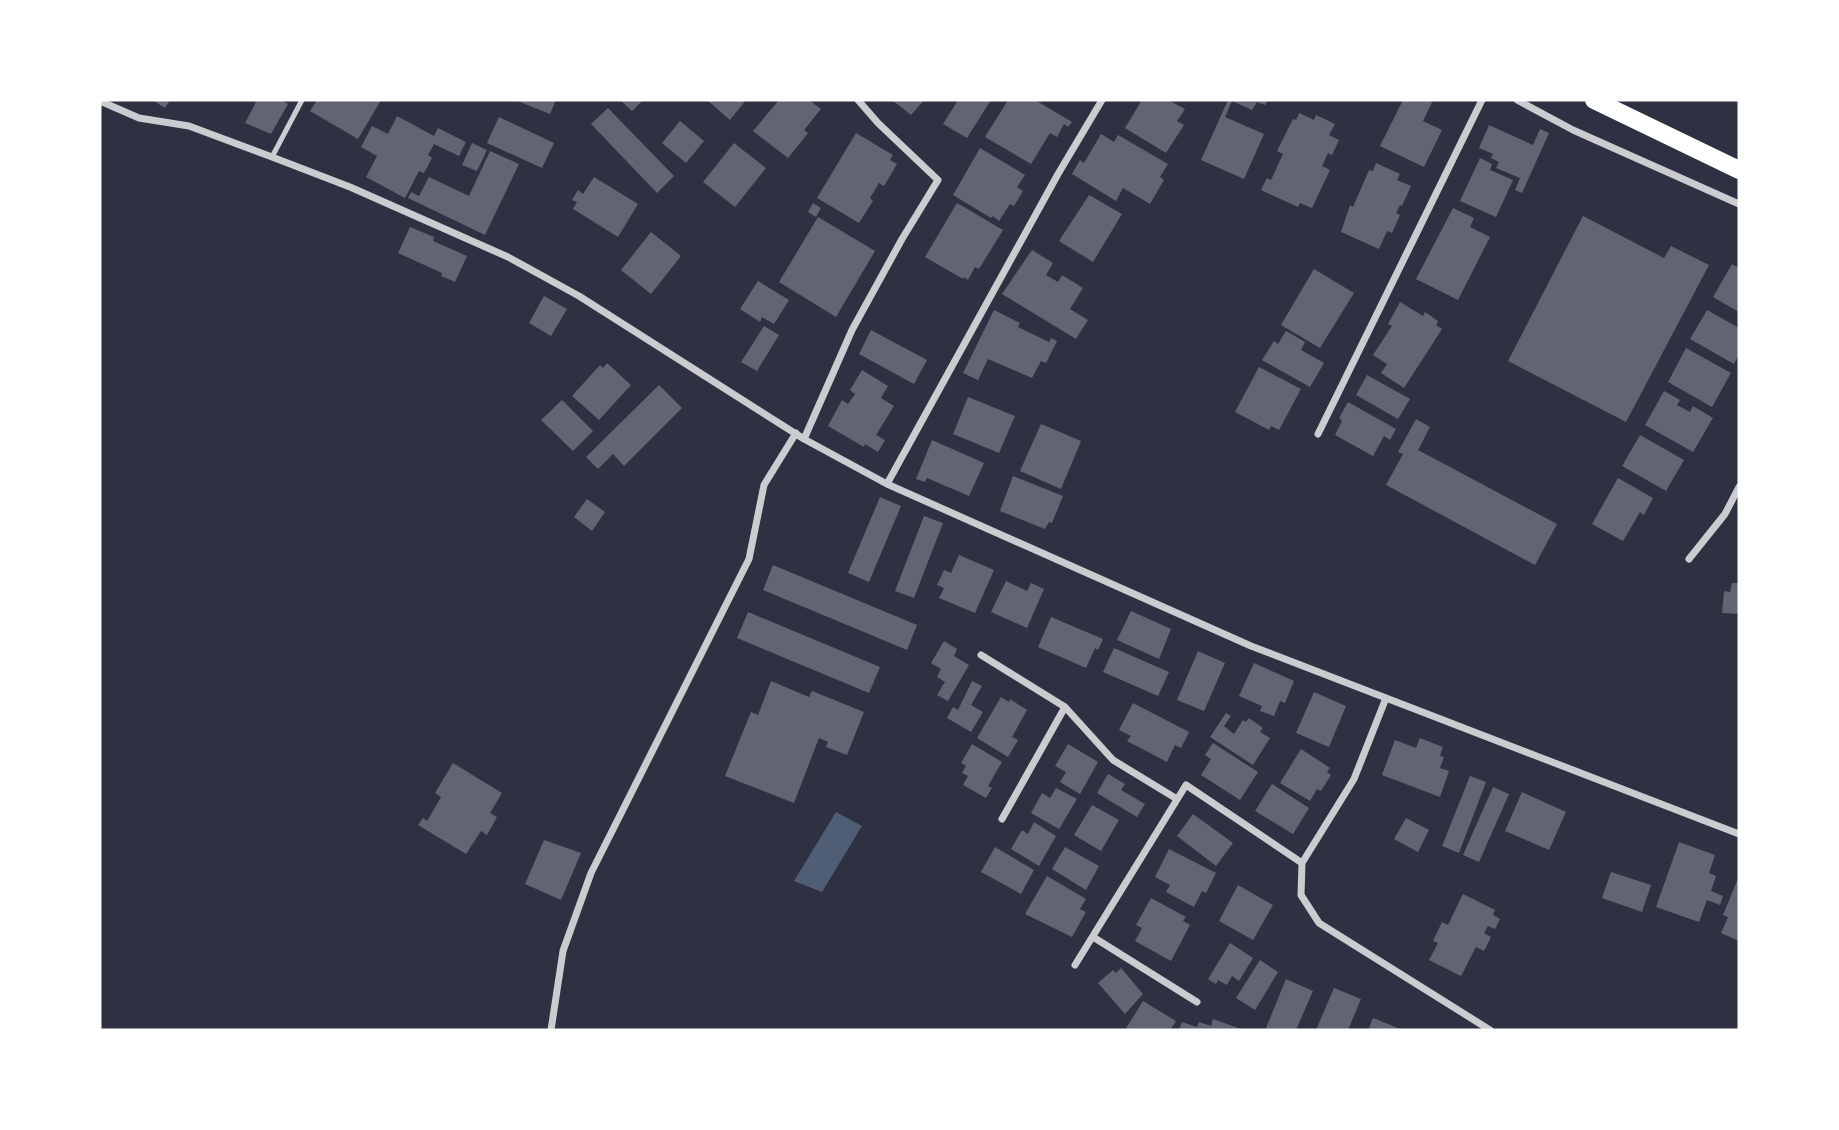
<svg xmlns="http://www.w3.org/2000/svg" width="1839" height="1130" viewBox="0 0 1839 1130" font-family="'Open Sans',sans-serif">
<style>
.water{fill:#4f5d75}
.building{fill:#626471}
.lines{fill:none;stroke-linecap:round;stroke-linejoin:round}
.service{stroke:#caccd0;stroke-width:5}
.minor{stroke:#caccd0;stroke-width:7}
.primary{stroke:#fff;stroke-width:18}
</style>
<rect width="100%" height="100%" fill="#2d3142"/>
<path class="water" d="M836,812L862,826L822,892L794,881Z"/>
<path class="building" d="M152,100H170L165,108Z
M257,100H281L288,104L271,134L245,123Z
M317,100H381L358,139L310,111Z
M515,100H556L550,114Z
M620,100H643L632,111Z
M707,100H746L730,120Z
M779,100H809L821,109L804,130L808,133L788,158L753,131Z
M892,100H924L911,115Z
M958,100H991L967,138L943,124Z
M1008,100H1035L1072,122L1068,127L1064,124L1057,137L1050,133L1031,164L985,137Z
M1142,100H1168L1185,109L1177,121L1184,125L1166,153L1125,128Z
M1228,100H1268L1265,105L1257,102L1252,110L1232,101L1225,117L1264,134L1244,179L1201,160Z
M1403,100H1433L1423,121L1442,130L1424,167L1380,146Z
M608,108L674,176L657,193L591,124Z
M1299,113L1314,120L1316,115L1335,124L1329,135L1339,140L1332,155L1328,153L1322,166L1330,170L1312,208L1300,203L1298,207L1261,190L1267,178L1271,180L1283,154L1277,151L1293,119L1296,120Z
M397,116L434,136L438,128L466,142L459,156L434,144L428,155L432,158L424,173L419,171L405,198L366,177L377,156L361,147L372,126L388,134Z
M499,117L554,143L542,168L487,143Z
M680,121L704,141L686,163L662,143Z
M1489,125L1533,145L1540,129L1549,133L1522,193L1515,190L1520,178L1496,168L1499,162L1491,158L1493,154L1479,148Z
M856,133L893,155L890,160L897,164L884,186L879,183L870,198L873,201L859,223L817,198Z
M1101,134L1114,142L1118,135L1168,164L1160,177L1164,180L1150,204L1123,188L1116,201L1072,174L1080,160L1084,163Z
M472,143L487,150L477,171L462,165Z
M734,143L766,168L735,207L703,182Z
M980,148L1025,175L1017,187L1023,191L1014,206L1010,204L999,221L993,216L991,218L953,195Z
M490,151L519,164L485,235L408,198L411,192L419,196L429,177L469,196Z
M1480,158L1492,164L1490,170L1513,180L1496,217L1460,201Z
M1376,163L1400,174L1397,180L1411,186L1402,206L1400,205L1396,213L1400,215L1392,233L1387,231L1379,249L1341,232L1350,205L1353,207L1369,170L1373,171Z
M594,177L638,204L618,237L573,209L577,202L572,200L578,190L583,194Z
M1089,195L1122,214L1093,262L1059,241Z
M813,203L821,208L816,217L808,212Z
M957,203L1003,230L979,269L975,267L968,280L964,277L963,279L925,257Z
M1453,208L1474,218L1470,227L1490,237L1458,300L1416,279Z
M1583,216L1664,258L1671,246L1709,265L1626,422L1508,361Z
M818,217L875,251L836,317L779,282Z
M410,227L434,237L433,241L467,256L455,282L441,276L442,273L398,253Z
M651,232L681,256L651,294L621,270Z
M1032,250L1053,263L1046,275L1058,282L1062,275L1083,288L1070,309L1088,320L1076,339L1002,294Z
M1732,264L1739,268V312L1713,297Z
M1314,269L1354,293L1320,348L1281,325Z
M758,281L789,300L774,324L762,317L760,322L740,309Z
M544,296L567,309L551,336L529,323Z
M1400,302L1423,316L1425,312L1438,321L1436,325L1442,329L1404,388L1381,373L1387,364L1373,355L1392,326L1388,324Z
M994,310L1020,323L1018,327L1049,342L1051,338L1057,341L1046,363L1041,361L1032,378L988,359L978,380L963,373Z
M1707,310L1739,328V354L1734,364L1690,339Z
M764,326L779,335L757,371L741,362Z
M871,330L927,360L914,384L859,354Z
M1286,331L1305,342L1301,350L1324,363L1310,387L1262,360L1274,341L1278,344Z
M1686,348L1731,373L1712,407L1668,382Z
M607,363L631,385L599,420L572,396L600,365L603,368Z
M1259,367L1301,389L1279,430L1271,426L1269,430L1235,412Z
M862,370L888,386L881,398L894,406L876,435L885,440L878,452L865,444L864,447L828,426L842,400L848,404L855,394L850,390Z
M1367,375L1410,399L1398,419L1356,395Z
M659,385L682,408L624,466L613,454L598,469L586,457Z
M1664,391L1680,400L1677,405L1690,412L1693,406L1713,418L1693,452L1645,425Z
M968,397L1015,416L999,453L953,434Z
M562,400L593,431L573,451L541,420Z
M1348,402L1396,429L1390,440L1384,436L1373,456L1335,435L1342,421L1339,418Z
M1416,419L1430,427L1418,450L1557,524L1535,565L1386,485L1403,454L1398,452Z
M1041,424L1081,441L1061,489L1020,471Z
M1640,435L1684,460L1666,491L1622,466Z
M932,440L984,463L969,496L927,478L925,482L916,479Z
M1013,476L1063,496L1052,523L1049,522L1045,529L1000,511Z
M1618,478L1653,498L1644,515L1640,512L1623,541L1592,524Z
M880,497L901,506L869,582L848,573Z
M587,499L605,512L592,531L574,517Z
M924,516L943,523L914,598L895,591Z
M959,555L994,570L975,613L939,598L944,588L937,585L944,570L951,573Z
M773,565L917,625L907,650L763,590Z
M1006,581L1027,591L1031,583L1044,589L1027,628L991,612Z
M1732,583H1739V614L1722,613L1724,591L1730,592Z
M1131,611L1171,629L1159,659L1117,640Z
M748,612L880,667L869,693L737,638Z
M1051,617L1103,639L1098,650L1095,648L1086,668L1038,647Z
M944,641L957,649L954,656L969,665L948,701L937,695L945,682L937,677L941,669L931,663Z
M1114,648L1169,672L1158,696L1103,672Z
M1198,651L1225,663L1204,711L1177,700Z
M1254,663L1294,681L1285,703L1280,701L1274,716L1260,711L1262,706L1239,696Z
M771,681L809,697L812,691L864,712L847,755L826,747L828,742L819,738L794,803L725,776L751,712L758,715Z
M972,681L982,686L971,705L983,712L971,732L947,718L953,707L958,710Z
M1314,692L1346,706L1329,747L1296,733Z
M1001,697L1009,702L1010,699L1027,710L1012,737L1018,740L1008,757L977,738Z
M1133,703L1189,732L1181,748L1175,745L1167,762L1127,741L1131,736L1119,730Z
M1226,713L1231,716L1224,726L1234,734L1243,720L1246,722L1249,718L1263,728L1260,732L1270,738L1253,765L1210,737Z
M1420,738L1443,747L1440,756L1444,757L1440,768L1449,771L1440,797L1382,775L1395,740L1416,748Z
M1213,743L1258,772L1240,800L1201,775L1211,759L1205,755Z
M972,744L1002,762L988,786L992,788L986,798L963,785L968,776L962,773L966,766L961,763Z
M1068,744L1098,762L1080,794L1060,782L1066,772L1055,766Z
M1301,749L1330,768L1327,772L1331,775L1321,791L1317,789L1310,801L1280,783Z
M453,763L502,793L490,813L497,817L487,835L481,831L466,854L418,825L423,818L427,821L441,797L435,793Z
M1108,774L1125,784L1121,790L1145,804L1137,817L1097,793Z
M1470,776L1486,782L1459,853L1442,846Z
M1272,784L1309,808L1293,834L1255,811Z
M1493,787L1509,794L1479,862L1463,855Z
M1056,788L1077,799L1059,829L1031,813L1042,793L1050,798Z
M1522,792L1566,812L1549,850L1505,831Z
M1092,805L1119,820L1101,851L1074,835Z
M1193,814L1233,843L1216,866L1177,836Z
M1406,818L1429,830L1418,852L1394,839Z
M1034,822L1056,836L1039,866L1011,849L1022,830L1028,834Z
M544,840L581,853L561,900L525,884Z
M1679,842L1715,855L1709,873L1716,876L1711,891L1723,896L1720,905L1707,900L1699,922L1656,907Z
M995,847L1034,870L1021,894L981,872Z
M1065,847L1099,866L1086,890L1052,869Z
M1169,849L1216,873L1206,893L1202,891L1194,907L1166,892L1170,885L1155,877Z
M1611,872L1651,885L1642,912L1602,898Z
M1047,876L1086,899L1080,909L1086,912L1072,937L1025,914Z
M1739,876V941L1721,933L1728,917L1723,915Z
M1238,885L1273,905L1253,940L1219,921Z
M1463,894L1495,910L1493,915L1500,919L1495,929L1488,926L1484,933L1491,937L1484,951L1476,947L1461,976L1429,960L1438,943L1433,941L1442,922L1448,925Z
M1151,898L1186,917L1183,921L1190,925L1171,961L1135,941L1142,928L1136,925Z
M1230,943L1253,958L1239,981L1232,976L1227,985L1218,980L1216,984L1208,979Z
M1260,960L1278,972L1255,1010L1236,998Z
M1121,968L1143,994L1125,1014L1098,983L1113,970L1116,973Z
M1286,979L1313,991L1296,1030H1271L1266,1028Z
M1334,988L1361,999L1348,1030H1316Z
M1143,1001L1176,1021L1170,1030H1125Z
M1373,1018L1403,1030H1368Z
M1213,1019L1244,1030H1179L1182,1022L1197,1027L1199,1022L1211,1026Z"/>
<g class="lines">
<path class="service" d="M272,157L302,100"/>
<path class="minor" d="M1517,100L1573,130L1739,204
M100,101L139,118L189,126L272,157L350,187L508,257L579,296L804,439L887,484L1251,646L1739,834
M1318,434L1482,100
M804,439L852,330L902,239L938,180L878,123L858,100
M887,484L1058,174L1102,100
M1689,559L1725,514L1739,487
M981,655L1065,707L1113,760L1177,799
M1386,698L1354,779L1302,863L1301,895L1319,923L1490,1030
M1002,819L1065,707
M1093,937L1197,1002
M1075,965L1186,785L1302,863
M551,1030L563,951L591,873L749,559L764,485L796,433"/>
<path class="primary" d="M1594,100L1739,170"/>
</g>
<rect width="1839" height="1130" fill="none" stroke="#ffffff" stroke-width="203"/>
</svg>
